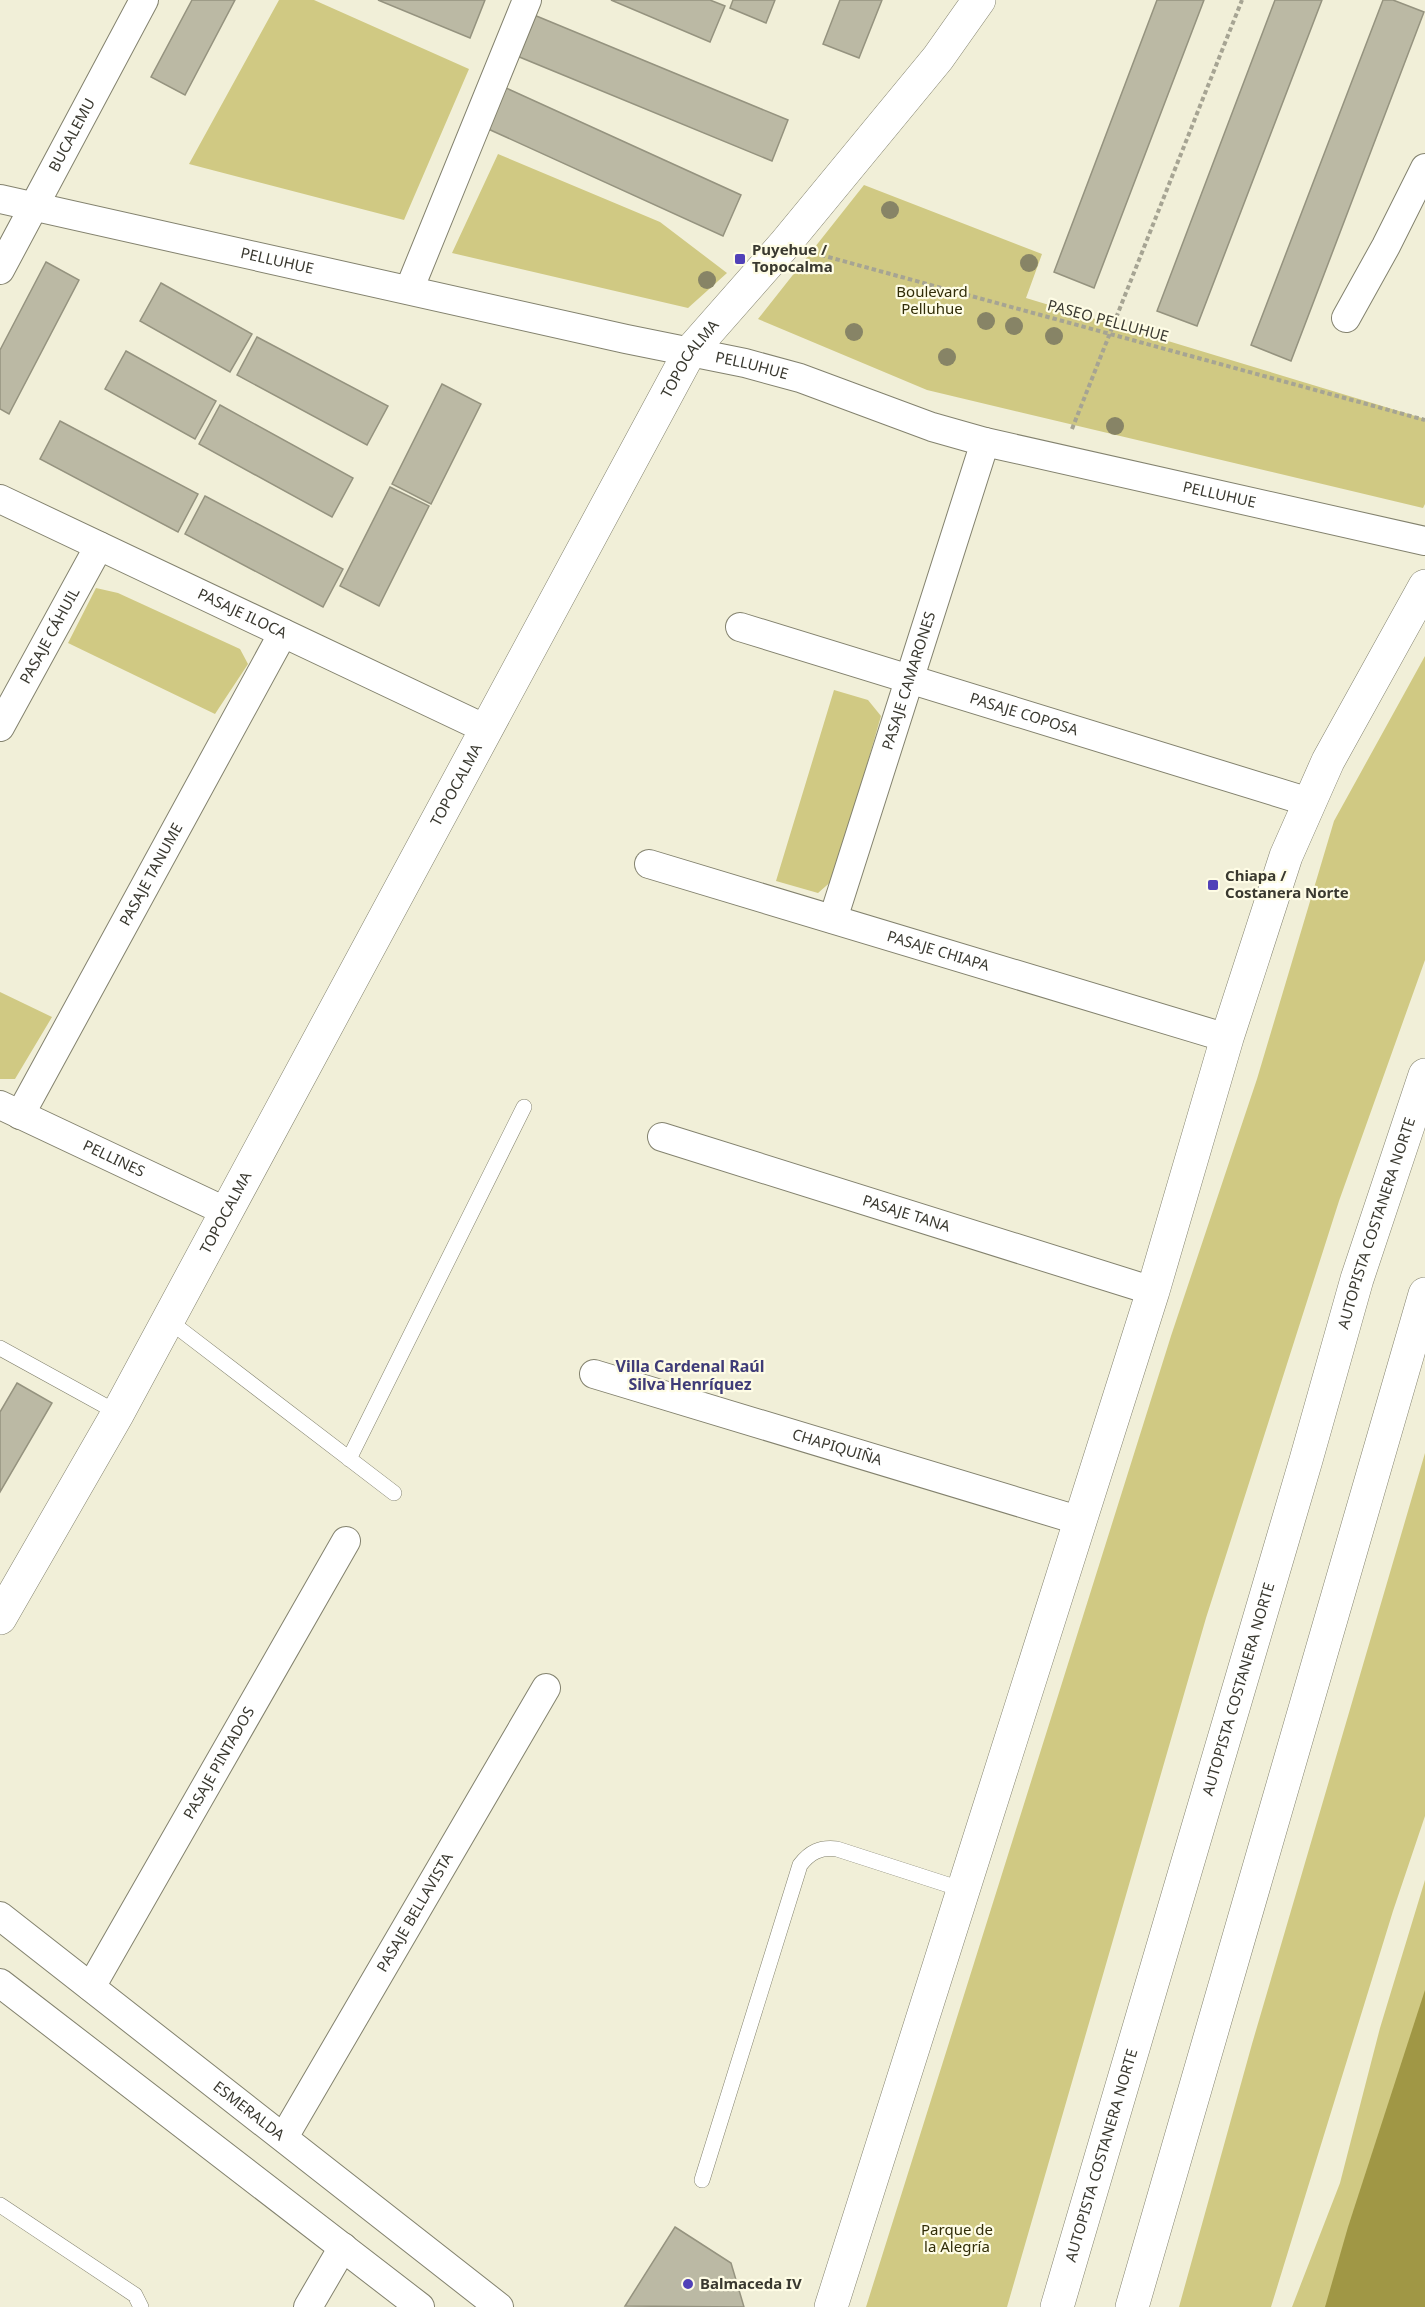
<svg xmlns="http://www.w3.org/2000/svg" width="1425" height="2307" viewBox="0 0 1425 2307" font-family="'Noto Sans',sans-serif">
<style>
.green{fill:#d0c983}
.water{fill:#a09745}
.building{fill:#bbb9a4;stroke:#95937f;stroke-width:1.5}
.lines{fill:none;stroke-linecap:round;stroke-linejoin:round}
.lane-casing{stroke:#83826e;stroke-width:16}
.street-casing{stroke:#83826e;stroke-width:30}
.secondary-casing{stroke:#83826e;stroke-width:34}
.highway-casing{stroke:#83826e;stroke-width:34}
.path{stroke:#a6a493;stroke-width:4;stroke-dasharray:4.5 3;stroke-linecap:butt}
.lane{stroke:#fff;stroke-width:15}
.street{stroke:#fff;stroke-width:28}
.secondary{stroke:#fff;stroke-width:33}
.highway{stroke:#fff;stroke-width:33}
.tree{fill:#878466}
.poi-dot{fill:#5141b8;stroke:#fefce5;stroke-width:2}
.labels{text-anchor:middle;stroke-width:4.5;stroke-linejoin:round;paint-order:stroke}
.street-label{font-size:15px;fill:#3a3930;stroke:#fefce5}
.poi-label{font-size:15px;font-weight:bold;fill:#3a3930;stroke:#fefce5;text-anchor:start}
.park-label{font-size:15px;fill:#312d08;stroke:#fefce5}
.neighbourhood-label{font-size:16px;font-weight:bold;fill:#3f3c78;stroke:#fefce5}
</style>
<rect width="100%" height="100%" fill="#f1efd8"/>
<path class="green" d="M279,0H314L469,69L404,220L189,164Z
M498,154L660,222L727,273L688,308L452,253Z
M864,185L1042,254L1026,298L1425,419V504L1423,508L927,390L758,319Z
M96,588L118,593L240,649L248,664L215,714L68,643Z
M1425,656V960L1339,1201L1206,1618L1007,2307H866L1171,1336L1257,1079L1334,821Z
M834,690L868,700L881,716L834,879L818,893L776,881Z
M0,992L52,1017L15,1079H0Z
M1425,1453V1816L1393,1911L1271,2307H1179L1252,2044Z
M1425,1880V2307H1292L1340,2183L1380,2028Z"/>
<path class="water" d="M1425,1990V2307H1325L1348,2227Z"/>
<path class="building" d="M192,0H235L185,95L151,77Z
M378,0H485L470,38Z
M611,0H710L725,6L710,42Z
M733,0H775L766,23L730,8Z
M840,0H882L859,58L823,44Z
M1157,0H1204L1094,288L1054,272Z
M1275,0H1322L1197,326L1157,311Z
M1383,0H1393L1424,12L1291,361L1251,345Z
M534,15L788,120L772,161L517,56Z
M504,87L741,195L723,236L486,128Z
M46,262L79,280L9,414L0,409V350Z
M161,283L252,334L230,372L140,321Z
M257,337L388,406L367,445L237,375Z
M126,351L216,401L195,439L105,389Z
M442,384L481,404L431,504L392,484Z
M220,405L353,478L332,517L199,444Z
M60,421L198,494L178,532L40,459Z
M390,487L429,506L379,606L340,586Z
M205,496L343,569L323,607L185,534Z
M17,1383L52,1403L0,1492V1412Z
M675,2227L731,2263L744,2307L625,2306Z"/>
<g class="lines">
<defs>
<path id="lane" d="M168,1320L394,1493
M0,1348L118,1413
M349,1459L524,1107
M702,2180L800,1865C810,1852 820,1847 837,1849L964,1890
M0,2205L135,2295L141,2307"/>
<g id="street">
<path id="s1" d="M0,199L626,339L745,363L800,378L932,427L985,442L1425,541"/>
<path id="s2" d="M0,270L144,0"/>
<path d="M409,290L527,0"/>
<path d="M1346,318L1386,246L1425,168"/>
<path id="s3" d="M0,499L486,729"/>
<path id="s4" d="M740,627L1309,802"/>
<path id="s5" d="M0,727L99,546"/>
<path id="s6" d="M649,864L1227,1038"/>
<path id="s7" d="M833,919L985,442"/>
<path id="s8" d="M0,1105L227,1212"/>
<path id="s9" d="M20,1115L283,633"/>
<path id="s10" d="M662,1137L1153,1291"/>
<path id="s11" d="M594,1374L1081,1521"/>
<path id="s12" d="M0,1916L499,2307"/>
<path d="M0,1983L420,2307"/>
<path id="s13" d="M91,1987L346,1541"/>
<path id="s14" d="M284,2137L546,1688"/>
<path d="M308,2307L343,2247"/>
</g>
<g id="secondary">
<path id="s15" d="M0,1618L118,1413L689,353L784,245L938,58L979,0"/>
<path d="M831,2307L1153,1291L1227,1038L1286,856L1328,761L1425,586"/>
</g>
<g id="highway">
<path id="s16" d="M1057,2307L1306,1460L1357,1279L1425,1075"/>
<path d="M1132,2307L1425,1294"/>
</g>
</defs>
<use href="#lane" class="lane-casing"/>
<use href="#street" class="street-casing"/>
<use href="#secondary" class="secondary-casing"/>
<use href="#highway" class="highway-casing"/>
<path class="path" d="M821,255L1425,420
M1072,429L1242,0"/>
<use href="#lane" class="lane"/>
<use href="#street" class="street"/>
<use href="#secondary" class="secondary"/>
<use href="#highway" class="highway"/>
</g>
<g class="tree">
<circle cx="890" cy="210" r="9"/>
<circle cx="1029" cy="263" r="9"/>
<circle cx="707" cy="280" r="9"/>
<circle cx="986" cy="321" r="9"/>
<circle cx="1014" cy="326" r="9"/>
<circle cx="854" cy="332" r="9"/>
<circle cx="1054" cy="336" r="9"/>
<circle cx="947" cy="357" r="9"/>
<circle cx="1115" cy="426" r="9"/>
</g>
<g class="poi-dot">
<rect x="734" y="253" width="12" height="12" rx="3"/>
<rect x="1207" y="879" width="12" height="12" rx="3"/>
<circle cx="688" cy="2284" r="6"/>
</g>
<g class="labels">
<g class="street-label">
<text dy="5" stroke="none"><textPath href="#s2" startOffset="153">BUCALEMU</textPath></text>
<text dy="5" stroke="none"><textPath href="#s1" startOffset="284">PELLUHUE</textPath></text>
<text transform="translate(1108 321) rotate(15)" y="5">PASEO PELLUHUE</text>
<text dy="5" stroke="none"><textPath href="#s15" startOffset="1436">TOPOCALMA</textPath></text>
<text dy="5" stroke="none"><textPath href="#s1" startOffset="770">PELLUHUE</textPath></text>
<text dy="5" stroke="none"><textPath href="#s1" startOffset="1256">PELLUHUE</textPath></text>
<text dy="5" stroke="none"><textPath href="#s3" startOffset="268">PASAJE ILOCA</textPath></text>
<text dy="5" stroke="none"><textPath href="#s5" startOffset="104">PASAJE CÁHUIL</textPath></text>
<text dy="5" stroke="none"><textPath href="#s7" startOffset="250">PASAJE CAMARONES</textPath></text>
<text dy="5" stroke="none"><textPath href="#s4" startOffset="297">PASAJE COPOSA</textPath></text>
<text dy="5" stroke="none"><textPath href="#s15" startOffset="950">TOPOCALMA</textPath></text>
<text dy="5" stroke="none"><textPath href="#s9" startOffset="274">PASAJE TANUME</textPath></text>
<text dy="5" stroke="none"><textPath href="#s6" startOffset="302">PASAJE CHIAPA</textPath></text>
<text dy="5" stroke="none"><textPath href="#s8" startOffset="126">PELLINES</textPath></text>
<text dy="5" stroke="none"><textPath href="#s15" startOffset="464">TOPOCALMA</textPath></text>
<text dy="5" stroke="none"><textPath href="#s10" startOffset="256">PASAJE TANA</textPath></text>
<text dy="5" stroke="none"><textPath href="#s16" startOffset="1130">AUTOPISTA COSTANERA NORTE</textPath></text>
<text dy="5" stroke="none"><textPath href="#s11" startOffset="254">CHAPIQUIÑA</textPath></text>
<text dy="5" stroke="none"><textPath href="#s16" startOffset="644">AUTOPISTA COSTANERA NORTE</textPath></text>
<text dy="5" stroke="none"><textPath href="#s13" startOffset="258">PASAJE PINTADOS</textPath></text>
<text dy="5" stroke="none"><textPath href="#s14" startOffset="260">PASAJE BELLAVISTA</textPath></text>
<text dy="5" stroke="none"><textPath href="#s12" startOffset="316">ESMERALDA</textPath></text>
<text dy="5" stroke="none"><textPath href="#s16" startOffset="158">AUTOPISTA COSTANERA NORTE</textPath></text>
</g>
<g class="poi-label">
<text x="752" y="255">Puyehue /<tspan x="752" dy="17">Topocalma</tspan></text>
<text x="1225" y="881">Chiapa /<tspan x="1225" dy="17">Costanera Norte</tspan></text>
<text x="700" y="2289">Balmaceda IV</text>
</g>
<g class="park-label">
<text x="932" y="297">Boulevard<tspan x="932" dy="17">Pelluhue</tspan></text>
<text x="957" y="2235">Parque de<tspan x="957" dy="17">la Alegría</tspan></text>
</g>
<g class="neighbourhood-label">
<text x="690" y="1372">Villa Cardenal Raúl<tspan x="690" dy="18">Silva Henríquez</tspan></text>
</g>
</g>
</svg>
